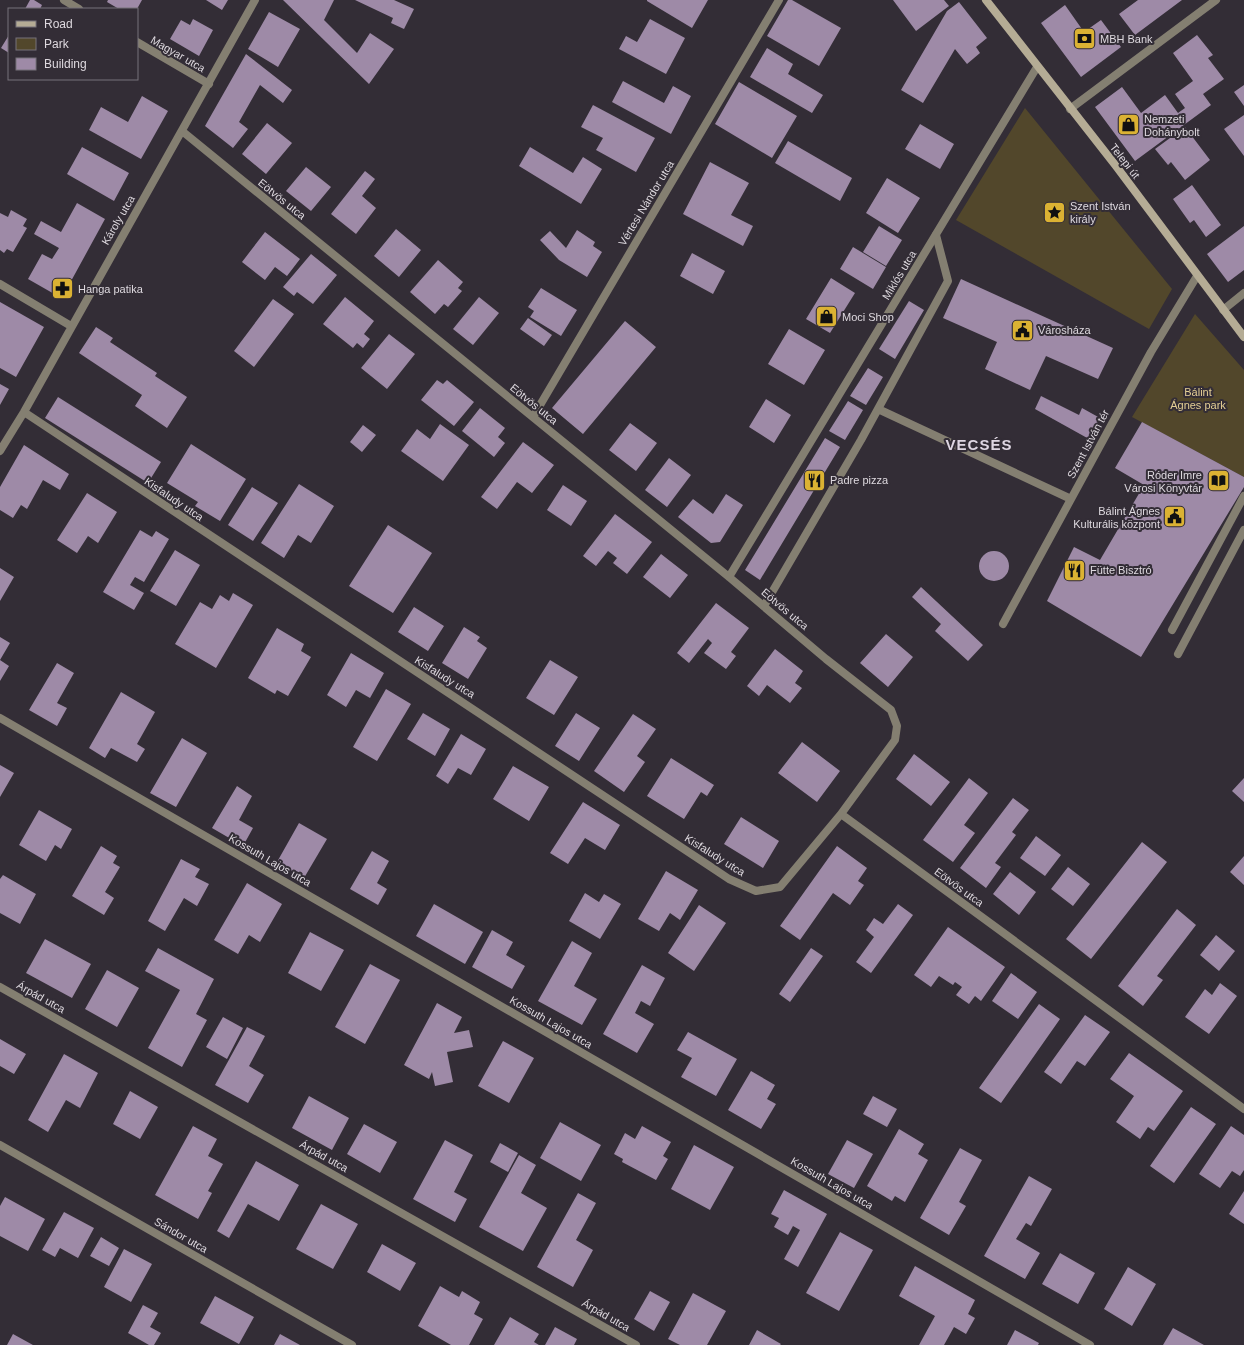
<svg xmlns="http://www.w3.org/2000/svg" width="1244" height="1345" viewBox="0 0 1244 1345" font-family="Arial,sans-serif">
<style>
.green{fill:#52472b}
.building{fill:#9e8aa7}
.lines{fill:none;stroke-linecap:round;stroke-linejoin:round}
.service{stroke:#847f71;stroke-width:8}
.pedestrian{stroke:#847f71;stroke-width:8}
.minor{stroke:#847f71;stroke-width:8}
.secondary{stroke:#b5ac95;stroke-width:8}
.labels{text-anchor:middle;stroke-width:4;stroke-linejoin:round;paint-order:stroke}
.poi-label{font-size:11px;fill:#ded9df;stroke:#332d36;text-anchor:start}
.street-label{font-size:11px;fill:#ded9df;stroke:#332d36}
.park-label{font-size:11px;fill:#e3ce94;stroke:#332d36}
.district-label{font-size:15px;font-weight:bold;letter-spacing:1px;fill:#ded6e2;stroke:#332d36}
</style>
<rect width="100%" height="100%" fill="#332d36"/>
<path class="green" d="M1025,108L1172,289L1149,329L956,220Z
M1195,314L1244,370V477L1132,417Z"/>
<path class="building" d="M30,0H34L42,5L40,9H25Z
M108,0H142L137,9H119L107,2Z
M206,0H228L222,10Z
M283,0H334L324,20L357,53L370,33L394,49L369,84Z
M355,0H394L414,9L404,29L391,23L393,18Z
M647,0H708L692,28L647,1Z
M788,0H792L841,28L819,66L767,36Z
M893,0H944L949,6L916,31Z
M1138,0H1182L1135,35L1119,14Z
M959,2L987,38L976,47L980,53L967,64L955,49L923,103L901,90L947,11Z
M1065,5L1084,32L1101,20L1121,47L1081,77L1041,23Z
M269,12L300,29L278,67L248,49Z
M193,19L213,30L199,56L170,39L181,20L190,25Z
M650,19L685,38L666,74L619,49L626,36L637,42Z
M9,35V53L1,48Z
M1197,35L1213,55L1208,58L1224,79L1203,94L1211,105L1135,161L1095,107L1122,87L1141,113L1165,95L1178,113L1185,108L1175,94L1193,81L1173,53Z
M767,48L793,64L788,74L823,95L812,113L750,77Z
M246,54L292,90L283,103L260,85L239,122L248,129L233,148L205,126Z
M623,81L664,103L673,86L691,96L671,134L612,102Z
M739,82L797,116L772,158L715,124Z
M1244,85V106L1234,92Z
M142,96L168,111L141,159L89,130L101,107L128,122Z
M593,105L655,138L636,172L596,150L603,138L581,127Z
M1244,115V156L1224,129Z
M267,123L292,143L266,174L242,154Z
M920,124L954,144L940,169L905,149Z
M1185,127L1210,160L1185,180L1171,162L1168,165L1155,149Z
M788,141L852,178L840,201L775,163Z
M82,147L129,173L114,201L67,174Z
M530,147L573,173L583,157L602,169L581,204L519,166Z
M710,162L749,183L731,215L753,226L743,246L683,214Z
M306,167L331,187L311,211L286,191Z
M365,171L375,179L362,196L376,208L356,234L331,214Z
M887,178L920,198L898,233L866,213Z
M1192,185L1221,225L1206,237L1194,220L1190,223L1173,199Z
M77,203L105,219L64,294L56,295L28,279L42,254L52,259L59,248L34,234L41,221L61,232Z
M11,210L27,219L23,226L27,228L13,252L7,249L4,253L0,250V213L8,217Z
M879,226L902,240L886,266L863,252Z
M1244,226V270L1228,282L1207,254Z
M396,229L421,250L399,277L374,256Z
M577,230L595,242L593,246L602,252L587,277L559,260L540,240L550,231L566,248Z
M265,232L300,259L287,276L275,267L265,280L242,262Z
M853,247L886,267L873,289L840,269Z
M692,253L725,271L713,294L680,276Z
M311,254L337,275L313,304L297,292L294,296L283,287Z
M438,260L463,282L458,288L462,291L448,307L444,304L435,314L410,292Z
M831,278L855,293L830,333L806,319Z
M961,279L1113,348L1098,379L1046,356L1030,390L985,369L997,342L943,318Z
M541,288L577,310L561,336L530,317L534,311L528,307Z
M345,297L374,321L364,334L370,339L363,348L357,343L353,348L323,324Z
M479,297L499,313L473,345L453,329Z
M273,299L294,314L254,367L234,351Z
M909,301L924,310L895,359L879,349Z
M0,302L44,327L16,377L0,368Z
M528,318L552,335L544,346L520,329Z
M625,321L656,347L583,434L552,408Z
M96,327L113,338L110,342L157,373L155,376L187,397L167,428L135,406L142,395L79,353Z
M789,329L825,350L804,385L768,364Z
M389,334L415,354L387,389L361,368Z
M868,368L883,377L866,405L850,396Z
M437,380L443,384L447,380L474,402L454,426L421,400Z
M0,384L9,389L0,405Z
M1041,396L1079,415L1082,408L1100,418L1089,439L1035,409Z
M58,397L161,462L148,483L45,418Z
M766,399L791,415L774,443L749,427Z
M848,401L863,410L845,440L829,431Z
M480,408L505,428L498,437L505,443L494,457L462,431Z
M1142,422L1244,477V487L1141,657L1047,601L1074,547L1100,560L1144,485L1115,468Z
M630,423L657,443L636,471L609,450Z
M440,424L469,445L443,481L401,451L417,429L430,439Z
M363,425L376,435L362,452L350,442Z
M825,438L840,447L760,580L745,570Z
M523,442L554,465L532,493L517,482L497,509L481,497Z
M191,444L246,479L220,521L195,506L198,502L167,483Z
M24,445L69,474L60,490L43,480L27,509L21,505L13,518L0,510V487Z
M669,458L691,475L667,507L645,490Z
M299,484L334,506L311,543L298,535L284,558L261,543Z
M563,485L587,501L571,526L547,510Z
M252,487L278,503L253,541L228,525Z
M87,493L117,512L98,543L88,536L77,553L57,540Z
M726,494L743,505L720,542L711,543L678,517L693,499L713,514Z
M615,514L652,542L627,574L613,563L617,558L608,551L596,566L583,556Z
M388,525L432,553L393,613L349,586Z
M140,530L152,537L156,531L169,539L144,582L135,577L130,585L144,593L134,610L103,592Z
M175,550L200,565L176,606L150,591Z
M979 566a15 15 0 1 1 30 0a15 15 0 1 1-30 0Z
M661,554L688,575L670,598L643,577Z
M0,568L14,577L0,601Z
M921,587L983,645L968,661L935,631L941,624L912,597Z
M233,593L253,605L216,668L175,644L200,602L212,609L220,595L229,601Z
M716,603L749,628L731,652L736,656L726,669L704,653L712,643L708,639L689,663L677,653Z
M414,607L444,626L428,651L398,632Z
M464,627L480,637L477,641L487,648L468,679L442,663Z
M277,628L304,644L301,651L311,657L288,696L277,690L275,694L248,678Z
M886,634L913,657L888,687L860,663Z
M0,637L10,643L0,660Z
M775,649L803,671L795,683L802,688L790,703L767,685L759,696L747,686Z
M351,653L384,673L370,698L356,690L346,707L327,695Z
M0,660L9,666L0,681Z
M550,660L578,677L554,715L526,698Z
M57,663L74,673L57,703L67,708L57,726L29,710Z
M386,689L411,704L377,761L353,747Z
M121,692L155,712L137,744L145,749L137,762L111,748L105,758L89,748Z
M423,713L450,729L435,756L407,739Z
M576,713L600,728L579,761L555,746Z
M633,714L656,729L637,756L645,762L624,792L594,771Z
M461,734L486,749L471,775L458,768L448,784L436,776Z
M182,738L207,753L176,807L150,793Z
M802,742L840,771L817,802L778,773Z
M914,754L950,782L931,806L896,779Z
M671,758L714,785L707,796L701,792L684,819L647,796Z
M0,765L14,773L0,797Z
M513,766L549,787L529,821L493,799Z
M969,778L988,793L964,825L975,833L953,862L923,840Z
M1244,778V802L1232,791Z
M237,786L252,796L239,820L253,828L243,846L212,828Z
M1013,798L1029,810L1012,832L1016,835L995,863L1001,867L986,888L960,868Z
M583,802L620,825L605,850L585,838L568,864L550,853Z
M39,810L72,829L61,849L55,845L46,861L19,845Z
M741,817L779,841L763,868L724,844Z
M299,823L327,839L304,878L277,862Z
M1036,836L1061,855L1045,876L1020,858Z
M1142,842L1167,862L1091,959L1066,939Z
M101,846L117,856L113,863L120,867L105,892L114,898L104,915L72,896Z
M837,846L867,868L858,881L864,885L850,905L833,893L800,940L780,926Z
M372,851L389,861L377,883L387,889L378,905L350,889Z
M1244,856V885L1230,872Z
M181,859L200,869L195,877L209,884L197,906L184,898L165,931L148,921Z
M1068,867L1090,884L1073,906L1051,889Z
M666,871L698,890L680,920L670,913L659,931L638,919Z
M1010,872L1036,892L1019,915L993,894Z
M3,875L36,894L20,924L0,913V879Z
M247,883L282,904L260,942L249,935L238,954L214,940Z
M585,893L599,902L604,894L621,904L600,939L569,921Z
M434,904L483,932L465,964L416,936Z
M898,904L913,915L871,973L856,962L874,937L866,930L874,918L883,924Z
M699,905L726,923L694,971L668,953Z
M1177,909L1196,925L1157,976L1163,980L1143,1006L1118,986Z
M948,927L1005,967L981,1001L975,996L969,1004L956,995L962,987L955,982L953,985L939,976L931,987L914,975Z
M492,930L513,942L506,955L525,966L512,989L472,967Z
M310,932L344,950L321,991L288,973Z
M1216,935L1235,951L1219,971L1200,955Z
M45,939L91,964L72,998L26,973Z
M572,941L592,953L574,986L597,999L582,1025L538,1001Z
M158,948L214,979L196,1014L207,1020L182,1067L148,1048L180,990L145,971Z
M811,948L823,956L790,1002L779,994Z
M370,964L400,980L365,1044L335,1027Z
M642,965L665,978L650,1006L641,1001L635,1013L654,1024L637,1053L603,1034Z
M107,970L139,988L117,1027L85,1009Z
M1011,973L1037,992L1018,1019L992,1001Z
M1220,983L1237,996L1209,1034L1185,1017L1205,989L1212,995Z
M437,1003L462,1017L454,1033L469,1030L473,1047L447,1052L453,1082L435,1086L432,1072L429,1079L404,1065Z
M1039,1004L1060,1019L1001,1103L979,1088Z
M1085,1015L1110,1032L1085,1066L1077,1061L1061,1084L1044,1072Z
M223,1017L243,1028L227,1059L206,1047Z
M247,1027L265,1036L249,1066L264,1075L248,1103L215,1085Z
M688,1032L737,1059L716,1096L681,1077L692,1058L677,1050Z
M0,1039L26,1054L14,1074L0,1066Z
M503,1041L534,1058L509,1103L478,1086Z
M1129,1053L1183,1091L1154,1131L1148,1127L1140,1139L1116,1122L1134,1096L1110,1079Z
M64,1054L98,1073L80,1108L66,1100L48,1132L28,1120Z
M751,1071L775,1085L767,1099L776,1104L761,1129L728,1110Z
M130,1091L158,1107L140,1139L113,1124Z
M309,1096L349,1118L332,1150L292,1128Z
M873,1096L897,1109L887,1127L863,1114Z
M1191,1107L1216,1124L1174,1183L1150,1166Z
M560,1122L601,1145L581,1181L540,1158Z
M364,1124L397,1142L380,1173L347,1154Z
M193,1126L217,1139L208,1156L223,1164L208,1191L212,1193L198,1219L155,1195Z
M642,1126L671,1142L663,1156L668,1159L656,1180L622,1162L623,1159L614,1154L625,1133L635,1139Z
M1231,1126L1244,1135V1170L1240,1176L1232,1171L1220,1188L1199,1174Z
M899,1129L924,1144L918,1154L928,1160L905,1202L895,1196L892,1201L867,1186Z
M445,1140L473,1155L454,1192L467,1199L455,1222L413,1199Z
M847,1140L873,1154L854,1188L828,1174Z
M500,1143L518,1153L508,1172L490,1162Z
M694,1145L734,1167L710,1210L671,1189Z
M960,1148L982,1160L959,1202L966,1206L949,1235L920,1218Z
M519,1155L536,1165L521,1193L547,1208L523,1251L479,1227Z
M256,1161L299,1185L279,1221L248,1204L229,1238L217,1231Z
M1029,1176L1052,1189L1031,1226L1026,1223L1016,1239L1040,1253L1025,1279L984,1256Z
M784,1190L827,1214L798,1267L784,1259L800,1230L793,1226L788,1235L774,1227L779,1218L771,1214Z
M1244,1191V1224L1229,1214Z
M578,1193L596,1203L576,1240L593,1250L573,1287L537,1267Z
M5,1197L45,1219L28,1251L0,1236V1206Z
M321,1204L358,1224L333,1269L296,1249Z
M64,1212L94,1228L78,1258L60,1248L55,1257L42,1250Z
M840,1232L873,1250L839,1311L806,1293Z
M101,1237L119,1248L109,1266L90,1256Z
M382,1244L416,1263L400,1291L367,1272Z
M124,1249L152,1264L131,1302L104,1287Z
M1060,1253L1095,1273L1078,1304L1042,1284Z
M915,1266L975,1300L968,1314L975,1318L966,1334L954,1327L944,1345H919L935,1316L899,1296Z
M1128,1267L1156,1284L1132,1326L1104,1309Z
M440,1286L459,1297L462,1291L480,1302L474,1314L483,1319L469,1345H451L418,1326Z
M650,1291L670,1302L654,1331L634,1319Z
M693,1293L726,1311L707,1345H680L668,1339Z
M215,1296L254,1317L239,1344L200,1323Z
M143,1305L158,1313L150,1327L161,1333L154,1345H149L128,1333Z
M510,1317L539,1334L534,1342L539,1345H494Z
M555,1327L577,1339L574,1345H545Z
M1173,1328L1204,1345H1163Z
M757,1330L781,1344L780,1345H749Z
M1015,1330L1039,1343L1038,1345H1007Z
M13,1334L33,1345H7Z
M280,1334L300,1345H274Z"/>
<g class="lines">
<path class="service" d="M1172,630L1244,496
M1178,654L1244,530"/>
<path class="pedestrian" d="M878,409L1071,499
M764,606L861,440L948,281L936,235
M1003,624L1151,352L1197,276"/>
<path class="minor" d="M64,0L79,9
M137,42L209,84
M1070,109L1216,0
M182,131L729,577L826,659L891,710L897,726L895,740L841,814L1244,1109
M0,284L71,326
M1223,310L1244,293
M24,412C259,568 495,722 729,879L756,891L780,887L841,814
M533,417L779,0
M0,451L24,412L255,0
M729,577L1037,67
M0,718L1090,1345
M0,987L636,1345
M0,1145L352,1345"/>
<path class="secondary" d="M986,0L1116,166L1244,337"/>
</g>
<defs>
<symbol id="bank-square" viewBox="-11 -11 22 22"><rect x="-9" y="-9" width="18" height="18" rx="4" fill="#dbb233" stroke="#332d36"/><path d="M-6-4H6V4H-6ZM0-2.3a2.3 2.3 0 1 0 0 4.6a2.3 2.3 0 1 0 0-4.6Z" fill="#111"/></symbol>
<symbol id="shop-square" viewBox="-11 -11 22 22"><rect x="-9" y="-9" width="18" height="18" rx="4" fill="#dbb233" stroke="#332d36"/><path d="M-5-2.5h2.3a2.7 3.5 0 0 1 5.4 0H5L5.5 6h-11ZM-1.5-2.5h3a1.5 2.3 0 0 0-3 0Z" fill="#111"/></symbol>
<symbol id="sight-square" viewBox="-11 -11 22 22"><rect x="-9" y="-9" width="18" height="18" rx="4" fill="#dbb233" stroke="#332d36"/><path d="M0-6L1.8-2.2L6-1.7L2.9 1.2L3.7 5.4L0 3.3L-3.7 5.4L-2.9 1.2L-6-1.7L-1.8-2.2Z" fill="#111"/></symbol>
<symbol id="pharmacy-square" viewBox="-11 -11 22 22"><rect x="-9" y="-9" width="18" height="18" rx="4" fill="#dbb233" stroke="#332d36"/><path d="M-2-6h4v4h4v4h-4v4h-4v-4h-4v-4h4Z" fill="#111"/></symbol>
<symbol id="civic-square" viewBox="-11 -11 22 22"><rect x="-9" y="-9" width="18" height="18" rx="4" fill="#dbb233" stroke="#332d36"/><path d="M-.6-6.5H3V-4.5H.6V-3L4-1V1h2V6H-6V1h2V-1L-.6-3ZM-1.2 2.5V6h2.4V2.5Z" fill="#111"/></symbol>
<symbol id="restaurant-square" viewBox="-11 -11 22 22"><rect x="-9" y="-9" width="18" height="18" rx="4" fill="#dbb233" stroke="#332d36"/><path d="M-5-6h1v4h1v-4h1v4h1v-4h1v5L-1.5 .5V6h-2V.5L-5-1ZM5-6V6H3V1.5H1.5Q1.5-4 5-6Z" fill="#111"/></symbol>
<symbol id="library-square" viewBox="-11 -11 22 22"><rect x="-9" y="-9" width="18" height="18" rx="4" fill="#dbb233" stroke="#332d36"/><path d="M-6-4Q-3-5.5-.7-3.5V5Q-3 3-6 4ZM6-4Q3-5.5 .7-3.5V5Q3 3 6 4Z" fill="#111"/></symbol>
</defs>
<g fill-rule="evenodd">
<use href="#bank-square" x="1072" y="26" width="25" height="25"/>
<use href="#shop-square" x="1116" y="112" width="25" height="25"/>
<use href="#sight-square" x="1042" y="200" width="25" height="25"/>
<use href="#pharmacy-square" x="50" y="276" width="25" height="25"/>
<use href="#shop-square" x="814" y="304" width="25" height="25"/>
<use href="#civic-square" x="1010" y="318" width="25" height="25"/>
<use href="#restaurant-square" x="802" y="468" width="25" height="25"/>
<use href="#library-square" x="1206" y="468" width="25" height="25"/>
<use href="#civic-square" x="1162" y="504" width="25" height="25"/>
<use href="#restaurant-square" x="1062" y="558" width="25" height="25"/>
</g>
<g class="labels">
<g class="poi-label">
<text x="1100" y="43">MBH Bank</text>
<text x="1144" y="123">Nemzeti<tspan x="1144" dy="13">Dohánybolt</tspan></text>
<text x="1070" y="210">Szent István<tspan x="1070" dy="13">király</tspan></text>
<text x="78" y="293">Hanga patika</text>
<text x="842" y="321">Moci Shop</text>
<text x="1038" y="334">Városháza</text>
<text x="1202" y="479" text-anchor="end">Róder Imre<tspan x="1202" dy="13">Városi Könyvtár</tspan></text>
<text x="830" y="484">Padre pizza</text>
<text x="1160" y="515" text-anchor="end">Bálint Ágnes<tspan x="1160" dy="13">Kulturális központ</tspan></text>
<text x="1090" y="574">Fütte Bisztró</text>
</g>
<g class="street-label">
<text transform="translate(178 54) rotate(30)" y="4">Magyar utca</text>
<text transform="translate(1125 161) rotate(52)" y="4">Telepi út</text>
<text transform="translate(282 199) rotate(39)" y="4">Eötvös utca</text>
<text transform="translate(646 203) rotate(-59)" y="4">Vértesi Nándor utca</text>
<text transform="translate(118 220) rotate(-60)" y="4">Károly utca</text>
<text transform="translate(899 275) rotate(-59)" y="4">Miklós utca</text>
<text transform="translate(534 404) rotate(39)" y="4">Eötvös utca</text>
<text transform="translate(1088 444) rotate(-62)" y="4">Szent István tér</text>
<text transform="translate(174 499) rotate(34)" y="4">Kisfaludy utca</text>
<text transform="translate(785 609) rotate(40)" y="4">Eötvös utca</text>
<text transform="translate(445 677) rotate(32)" y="4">Kisfaludy utca</text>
<text transform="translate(715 855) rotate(32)" y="4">Kisfaludy utca</text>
<text transform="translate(270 860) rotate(30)" y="4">Kossuth Lajos utca</text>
<text transform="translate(959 887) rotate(36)" y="4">Eötvös utca</text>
<text transform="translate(41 997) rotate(29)" y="4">Árpád utca</text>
<text transform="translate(551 1022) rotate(30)" y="4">Kossuth Lajos utca</text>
<text transform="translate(324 1156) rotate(29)" y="4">Árpád utca</text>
<text transform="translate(832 1183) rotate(30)" y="4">Kossuth Lajos utca</text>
<text transform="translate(181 1235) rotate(30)" y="4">Sándor utca</text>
<text transform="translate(606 1315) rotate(30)" y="4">Árpád utca</text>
</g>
<g class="park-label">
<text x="1198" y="396">Bálint<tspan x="1198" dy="13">Ágnes park</tspan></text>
</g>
<g class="district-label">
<text x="979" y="450">VECSÉS</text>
</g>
</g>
<rect x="8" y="8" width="130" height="72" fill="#332d36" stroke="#77727a"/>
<rect x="16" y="21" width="20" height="6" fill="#b5ac95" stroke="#77727a"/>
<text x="44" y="28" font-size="12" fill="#ded9df">Road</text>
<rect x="16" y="38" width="20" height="12" fill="#52472b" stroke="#77727a"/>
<text x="44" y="48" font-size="12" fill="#ded9df">Park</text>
<rect x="16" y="58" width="20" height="12" fill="#9e8aa7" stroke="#77727a"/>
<text x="44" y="68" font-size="12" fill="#ded9df">Building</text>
</svg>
